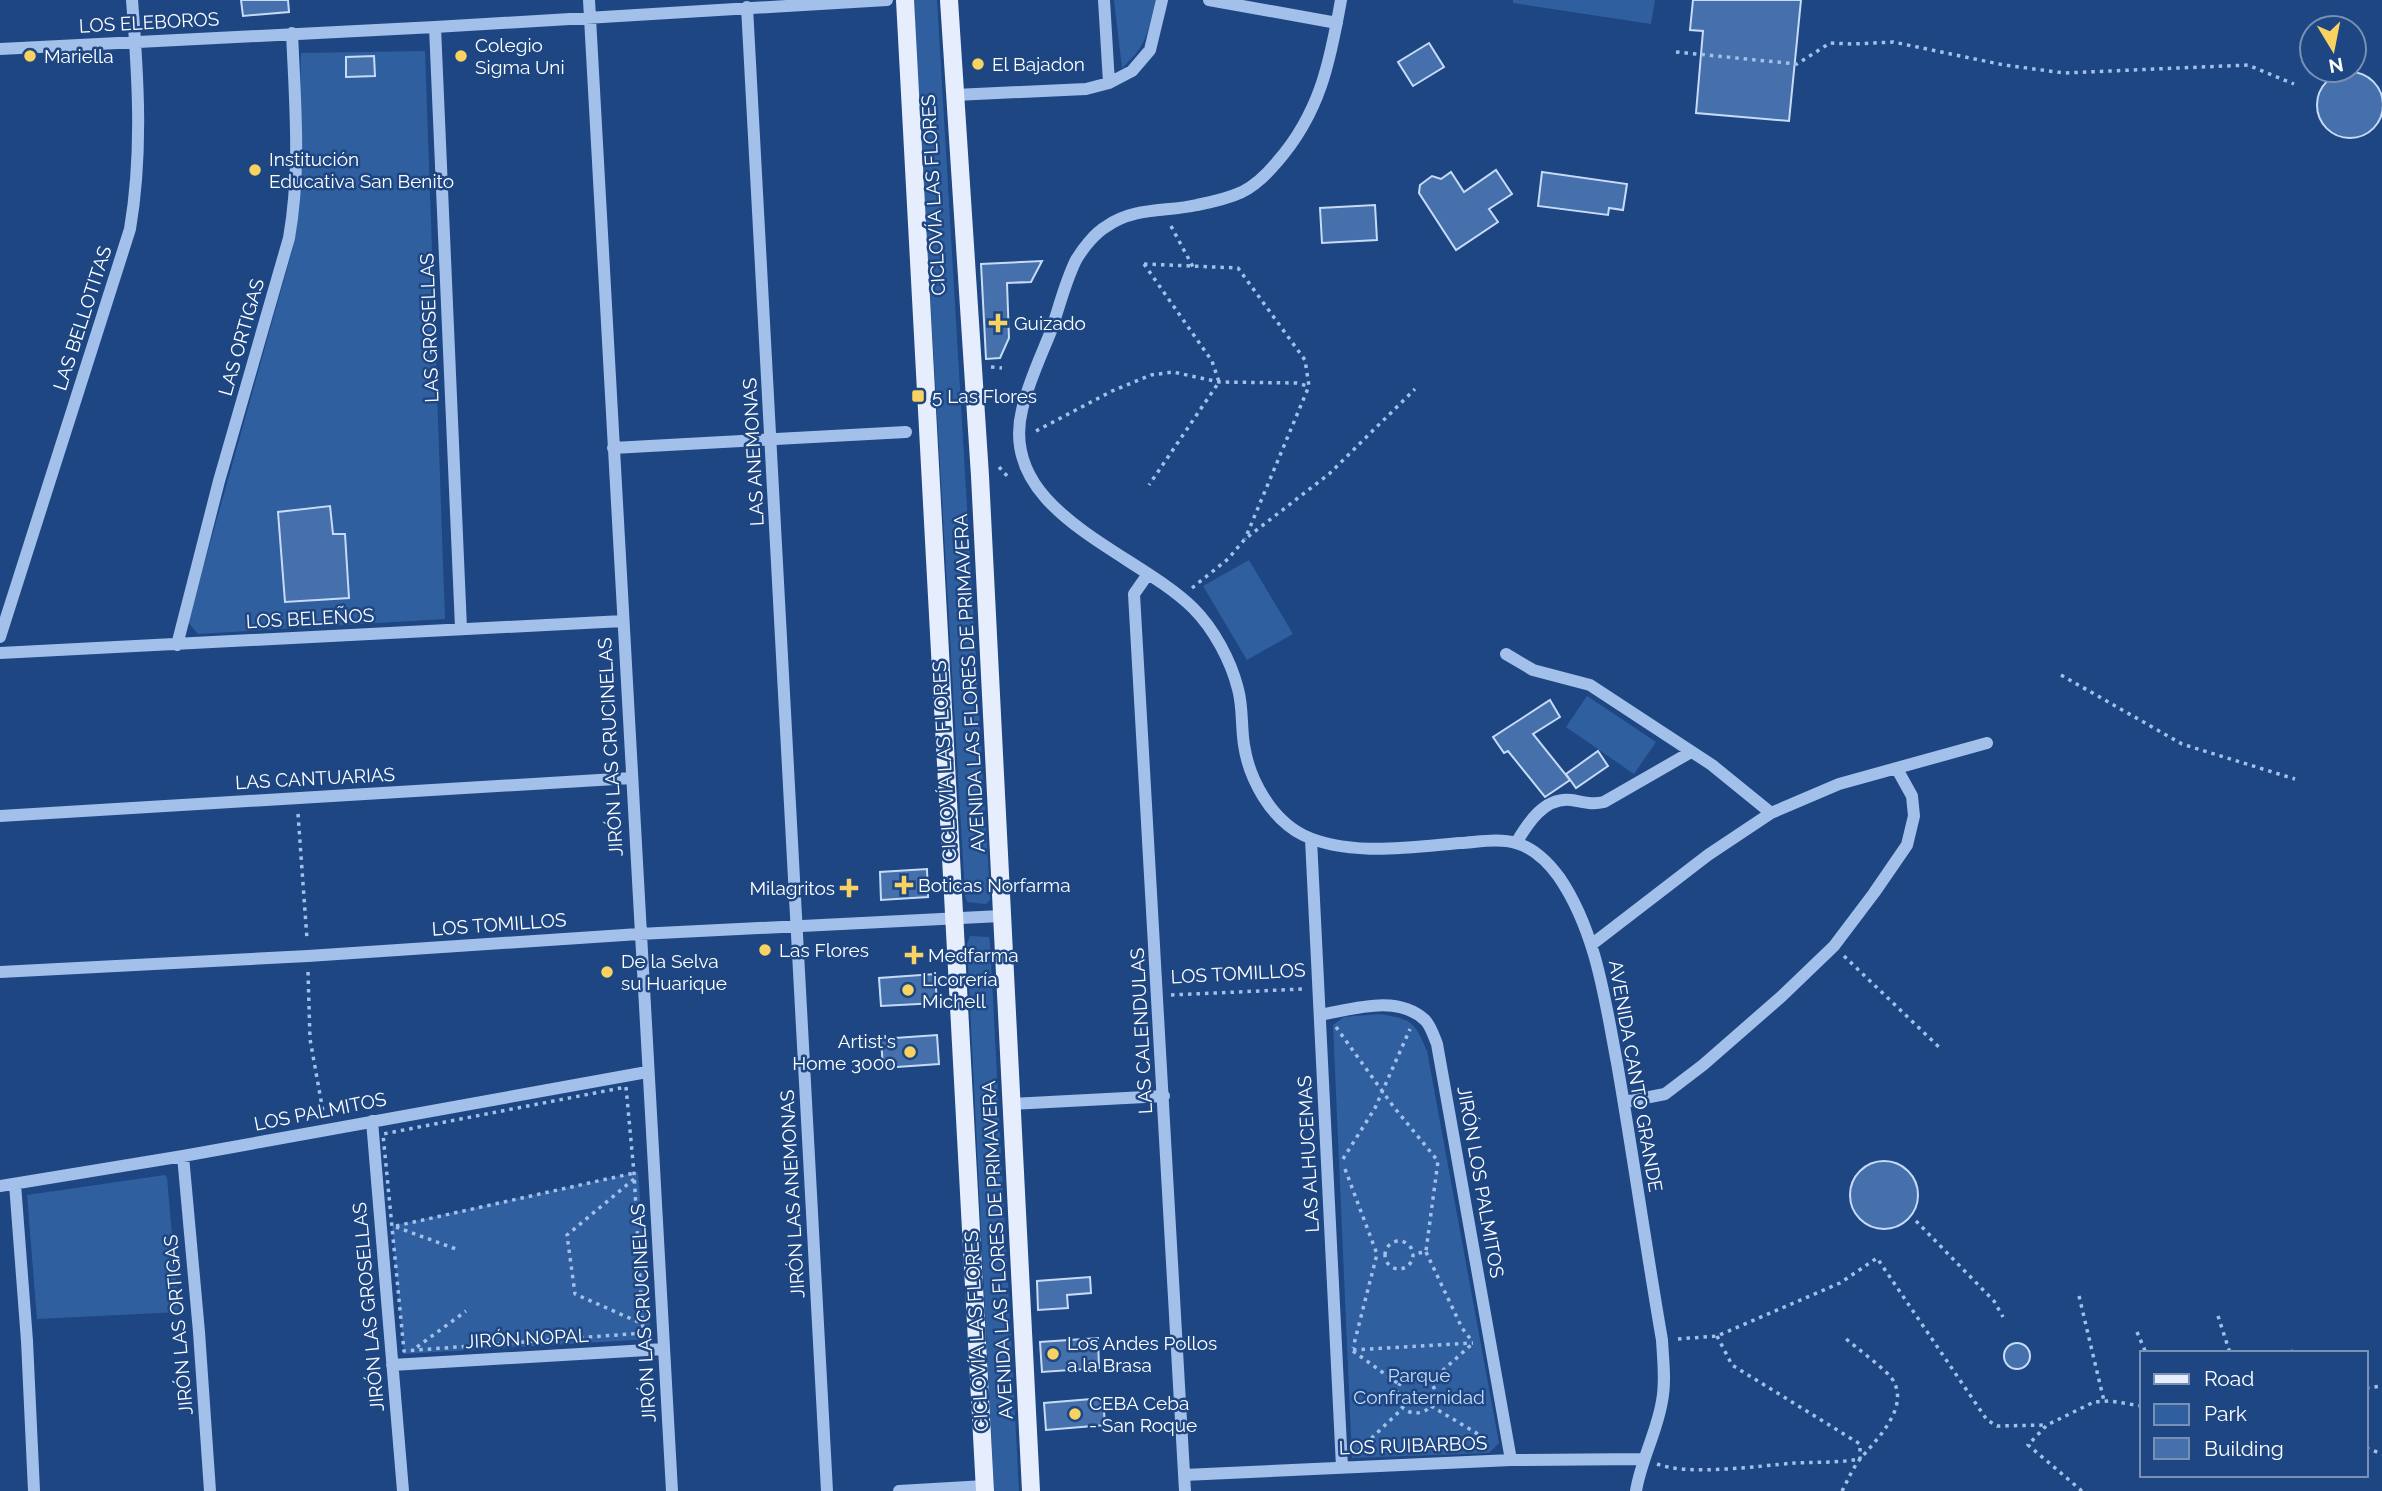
<svg xmlns="http://www.w3.org/2000/svg" width="2382" height="1491" viewBox="0 0 2382 1491" font-family="Raleway,sans-serif">
<style>
.green{fill:#305fa0}
.building{fill:#4570ab;stroke:#c7dbf7;stroke-width:2}
.lines{fill:none;stroke-linecap:round;stroke-linejoin:round}
.path{stroke:#a2c0e9;stroke-width:3.5;stroke-dasharray:3.5 5;stroke-linecap:butt}
.minor{stroke:#a2c0e9;stroke-width:12}
.major{stroke:#e6eefe;stroke-width:18}
.poi-dot{fill:#f9d261;stroke:#1d4682;stroke-width:2.5}
.labels{text-anchor:middle;stroke-width:5;stroke-linejoin:round;paint-order:stroke}
.street-label{font-size:19px;fill:#fff;stroke:#1d4682}
.poi-label{font-size:19px;fill:#fff;stroke:#1d4682;text-anchor:start}
.park-label{font-size:19px;fill:#c7dbf7;stroke:#1d4682}
</style>
<rect width="100%" height="100%" fill="#1d4682"/>
<path class="green" d="M913,0H937L990,895V900L986,904L967,902L965,895Z
M1114,0H1156C1147,32 1148,45 1122,68Z
M1513,0H1655L1651,24L1513,3Z
M425,51L445,619L198,634L188,622L292,251L298,215L301,53Z
M1249,560L1293,634L1247,660L1203,586Z
M1587,696L1656,742L1634,774L1566,727Z
M970,936L989,937L990,943L1019,1491H994L967,944Z
M1379,1014C1411,1019 1414,1020 1427,1051L1499,1443L1489,1453L1352,1458L1333,1025L1344,1017Z
M638,1172L651,1339L404,1354L392,1226Z
M165,1175L167,1178L179,1312L37,1319L27,1195Z"/>
<path class="building" d="M241,0H288L289,12L243,16Z
M1693,0H1801L1789,121L1696,113L1703,31L1690,30Z
M1429,43L1444,67L1413,86L1398,62Z
M374,56L375,76L346,77V57Z
M2317 105a33 33 0 1 1 66 0a33 33 0 1 1-66 0Z
M1496,170L1512,194L1489,209L1498,222L1456,250L1419,193L1420,185L1432,176L1441,179L1451,172L1464,192Z
M1542,172L1627,184L1623,210L1609,208L1608,215L1538,206Z
M1375,205L1377,240L1322,243L1320,208Z
M1042,261L1031,282L1007,283L1009,338L1000,358L986,359L981,264Z
M330,506L333,534H345L349,598L285,602L278,512Z
M1550,700L1560,717L1533,734L1570,780L1545,797L1508,751L1504,753L1493,737Z
M1598,751L1608,766L1576,788L1566,774Z
M927,869L928,897L881,900L880,872Z
M935,974L937,1003L881,1006L879,978Z
M937,1035L939,1064L883,1068L881,1039Z
M1850 1195a34 34 0 1 1 68 0a34 34 0 1 1-68 0Z
M1090,1277L1091,1293L1067,1295L1068,1308L1038,1310L1037,1281Z
M1098,1338L1099,1368L1042,1372L1040,1342Z
M2004 1356a13 13 0 1 1 26 0a13 13 0 1 1-26 0Z
M1103,1398L1105,1425L1046,1430L1044,1403Z"/>
<g class="lines">
<path class="path" d="M1676,52L1797,64L1830,43L1853,44L1893,42L2004,65L2064,73L2248,65L2294,84
M1171,226L1193,267
M1144,264L1238,268L1305,360L1309,386L1245,539
M1144,264L1212,361L1219,382L1149,485
M991,367L1002,368
M1036,431L1112,391L1151,375L1173,372L1219,382L1296,383L1308,386
M999,467L1009,478
M1192,588L1228,559L1245,539L1329,474L1415,389
M2061,675L2182,744L2295,779
M298,814L307,939
M1844,956L1941,1049
M308,972L310,1039L324,1117
M1171,995L1303,989
M1336,1027L1393,1106L1438,1161L1426,1251L1413,1255
M626,1087L634,1173L643,1333L404,1351L383,1134Z
M1343,1159L1375,1108L1410,1029
M1345,1169L1377,1254L1353,1348
M634,1179L567,1235L575,1294L643,1324
M989,1206L997,1192
M1916,1221L1994,1301L2003,1317
M396,1226L634,1173
M396,1227L456,1249
M1385 1255a14 14 0 1 1 28 0a14 14 0 1 1-28 0Z
M1426,1252L1462,1328L1472,1341
M2079,1296L2104,1401
M2218,1316L2230,1353
M2137,1332L2146,1353
M1717,1336L1732,1365L1860,1444V1459
M1678,1339L1717,1336L1840,1283L1877,1258L1987,1420L1997,1426L2047,1425
M417,1347L466,1311
M1353,1350L1473,1343
M1353,1351L1400,1385
M2291,1353L2294,1350
M1397 1394a19 19 0 1 1 38 0a19 19 0 1 1-38 0Z
M1430,1382L1472,1344
M2366,1388L2382,1386
M1431,1406L1488,1440
M2366,1448L2382,1454
M1359,1450L1403,1408
M1657,1464C1689,1476 1758,1466 1794,1463C1816,1462 1838,1463 1860,1459
M1842,1491C1848,1480 1853,1467 1861,1458C1877,1439 1908,1409 1894,1382C1890,1372 1855,1347 1845,1338
M2082,1491L2028,1445L2047,1425L2094,1402L2110,1401L2142,1406"/>
<path class="minor" d="M589,0L672,1491
M1104,0L1109,83
M1209,0L1337,23
M1341,0C1330,62 1320,113 1277,162C1267,174 1256,185 1242,192C1227,199 1212,202 1197,205C1166,212 1134,207 1107,226C1095,233 1083,248 1076,260C1065,282 1059,308 1051,331C1041,356 1028,383 1022,410C997,512 1135,551 1193,608C1214,629 1231,661 1238,689C1243,707 1241,726 1244,745C1249,779 1271,819 1303,835C1348,857 1412,847 1460,843C1478,842 1499,838 1516,843C1534,848 1548,862 1559,877C1596,931 1605,1000 1617,1063C1633,1155 1646,1248 1662,1340C1663,1360 1666,1381 1662,1401C1657,1432 1641,1460 1636,1491
M747,7L827,1491
M435,27L461,628
M0,49L435,27L887,0
M955,95L1086,89L1109,83L1132,71L1150,50L1162,0
M613,448L906,432
M1148,574L1134,594L1185,1491
M0,637L130,229C143,153 138,76 132,0
M177,645L219,481L289,238C301,170 295,102 292,33
M0,653L623,621
M1506,654L1533,670L1590,685L1712,765L1771,813
M0,816L632,778
M1311,839L1342,1467
M1516,843C1528,823 1544,797 1571,800C1584,802 1592,805 1604,802L1691,752
M1591,945L1708,855L1771,813L1839,784L1987,743
M0,972L308,956L639,934L1001,916
M1320,1015C1354,1009 1397,994 1425,1020C1431,1026 1434,1037 1437,1044L1511,1460
M1624,1102L1665,1094L1703,1065L1782,996L1834,946L1874,893L1907,845L1914,816L1912,796L1897,769
M1011,1104L1164,1096
M372,1121L403,1491
M183,1156L199,1332L210,1491
M15,1184L27,1341L34,1491
M0,1186L183,1156L647,1072
M392,1365L664,1349
M1184,1475L1511,1460L1643,1459
M899,1491L985,1486"/>
<path class="major" d="M905,0L985,1491
M949,0L980,476L1031,1491"/>
</g>
<g class="poi-dot">
<circle cx="30" cy="56" r="7"/>
<circle cx="461" cy="56" r="7"/>
<circle cx="978" cy="64" r="7"/>
<circle cx="255" cy="170" r="7"/>
<path d="M994.5 312.5h7v7h7v7h-7v7h-7v-7h-7v-7h7z"/>
<rect x="911" y="389" width="14" height="14" rx="3.5"/>
<path d="M900.5 874.5h7v7h7v7h-7v7h-7v-7h-7v-7h7z"/>
<path d="M845.5 877.5h7v7h7v7h-7v7h-7v-7h-7v-7h7z"/>
<circle cx="765" cy="950" r="7"/>
<path d="M910.5 944.5h7v7h7v7h-7v7h-7v-7h-7v-7h7z"/>
<circle cx="607" cy="972" r="7"/>
<circle cx="908" cy="990" r="7"/>
<circle cx="910" cy="1052" r="7"/>
<circle cx="1053" cy="1354" r="7"/>
<circle cx="1075" cy="1414" r="7"/>
</g>
<g class="labels">
<g class="street-label">
<text transform="translate(149 22) rotate(-3)" y="7">LOS ELEBOROS</text>
<text transform="translate(933 195) rotate(-93)" y="7">CICLOVÍA LAS FLORES</text>
<text transform="translate(82 318) rotate(-72)" y="7">LAS BELLOTITAS</text>
<text transform="translate(429 328) rotate(-92)" y="7">LAS GROSELLAS</text>
<text transform="translate(241 337) rotate(-74)" y="7">LAS ORTIGAS</text>
<text transform="translate(753 452) rotate(-93)" y="7">LAS ANEMONAS</text>
<text transform="translate(310 618) rotate(-3)" y="7">LOS BELEÑOS</text>
<text transform="translate(969 683) rotate(-93)" y="7">AVENIDA LAS FLORES DE PRIMAVERA</text>
<text transform="translate(610 747) rotate(-93)" y="7">JIRÓN LAS CRUCINELAS</text>
<text transform="translate(944 761) rotate(-93)" y="7">CICLOVÍA LAS FLORES</text>
<text transform="translate(315 778) rotate(-3)" y="7">LAS CANTUARIAS</text>
<text transform="translate(499 924) rotate(-4)" y="7">LOS TOMILLOS</text>
<text transform="translate(1238 973) rotate(-3)" y="7">LOS TOMILLOS</text>
<text transform="translate(1141 1031) rotate(-93)" y="7">LAS CALENDULAS</text>
<text transform="translate(1636 1076) rotate(80)" y="7">AVENIDA CANTO GRANDE</text>
<text transform="translate(320 1111) rotate(-11)" y="7">LOS PALMITOS</text>
<text transform="translate(1308 1154) rotate(-93)" y="7">LAS ALHUCEMAS</text>
<text transform="translate(1481 1182) rotate(80)" y="7">JIRÓN LOS PALMITOS</text>
<text transform="translate(792 1194) rotate(-93)" y="7">JIRÓN LAS ANEMONAS</text>
<text transform="translate(997 1250) rotate(-93)" y="7">AVENIDA LAS FLORES DE PRIMAVERA</text>
<text transform="translate(368 1307) rotate(-95)" y="7">JIRÓN LAS GROSELLAS</text>
<text transform="translate(643 1313) rotate(-93)" y="7">JIRÓN LAS CRUCINELAS</text>
<text transform="translate(178 1325) rotate(-95)" y="7">JIRÓN LAS ORTIGAS</text>
<text transform="translate(976 1331) rotate(-93)" y="7">CICLOVÍA LAS FLORES</text>
<text transform="translate(527 1338) rotate(-3)" y="7">JIRÓN NOPAL</text>
<text transform="translate(1413 1445) rotate(-2)" y="7">LOS RUIBARBOS</text>
</g>
<g class="poi-label">
<text x="475" y="52">Colegio<tspan x="475" dy="22">Sigma Uni</tspan></text>
<text x="44" y="63">Mariella</text>
<text x="992" y="71">El Bajadon</text>
<text x="269" y="166">Institución<tspan x="269" dy="22">Educativa San Benito</tspan></text>
<text x="1014" y="330">Guizado</text>
<text x="932" y="403">5 Las Flores</text>
<text x="918" y="892">Boticas Norfarma</text>
<text x="835" y="895" text-anchor="end">Milagritos</text>
<text x="779" y="957">Las Flores</text>
<text x="928" y="962">Medfarma</text>
<text x="621" y="968">De la Selva<tspan x="621" dy="22">su Huarique</tspan></text>
<text x="922" y="986">Licorería<tspan x="922" dy="22">Michell</tspan></text>
<text x="896" y="1048" text-anchor="end">Artist's<tspan x="896" dy="22">Home 3000</tspan></text>
<text x="1067" y="1350">Los Andes Pollos<tspan x="1067" dy="22">a la Brasa</tspan></text>
<text x="1089" y="1410">CEBA Ceba<tspan x="1089" dy="22">- San Roque</tspan></text>
</g>
<g class="park-label">
<text x="1419" y="1382">Parque<tspan x="1419" dy="22">Confraternidad</tspan></text>
</g>
</g>
<rect x="2140" y="1351" width="228" height="126" fill="#1d4682" stroke="#7790b4" stroke-width="2"/>
<rect x="2154" y="1374" width="35" height="10" fill="#e6eefe" stroke="#7790b4" stroke-width="2"/>
<text x="2204" y="1386" font-size="21" fill="#ffffff">Road</text>
<rect x="2154" y="1404" width="35" height="21" fill="#305fa0" stroke="#7790b4" stroke-width="2"/>
<text x="2204" y="1421" font-size="21" fill="#ffffff">Park</text>
<rect x="2154" y="1438" width="35" height="21" fill="#4570ab" stroke="#7790b4" stroke-width="2"/>
<text x="2204" y="1456" font-size="21" fill="#ffffff">Building</text>
<g transform="translate(2333 49) rotate(170)"><circle r="33" fill="#1d4682" stroke="#7790b4" stroke-width="2"/>
<path d="M0-5L12 26L0 18L-12 26Z" fill="#f9d261"/>
<text y="-10" font-size="19" font-weight="bold" text-anchor="middle" fill="#ffffff">N</text>
</g>
</svg>
